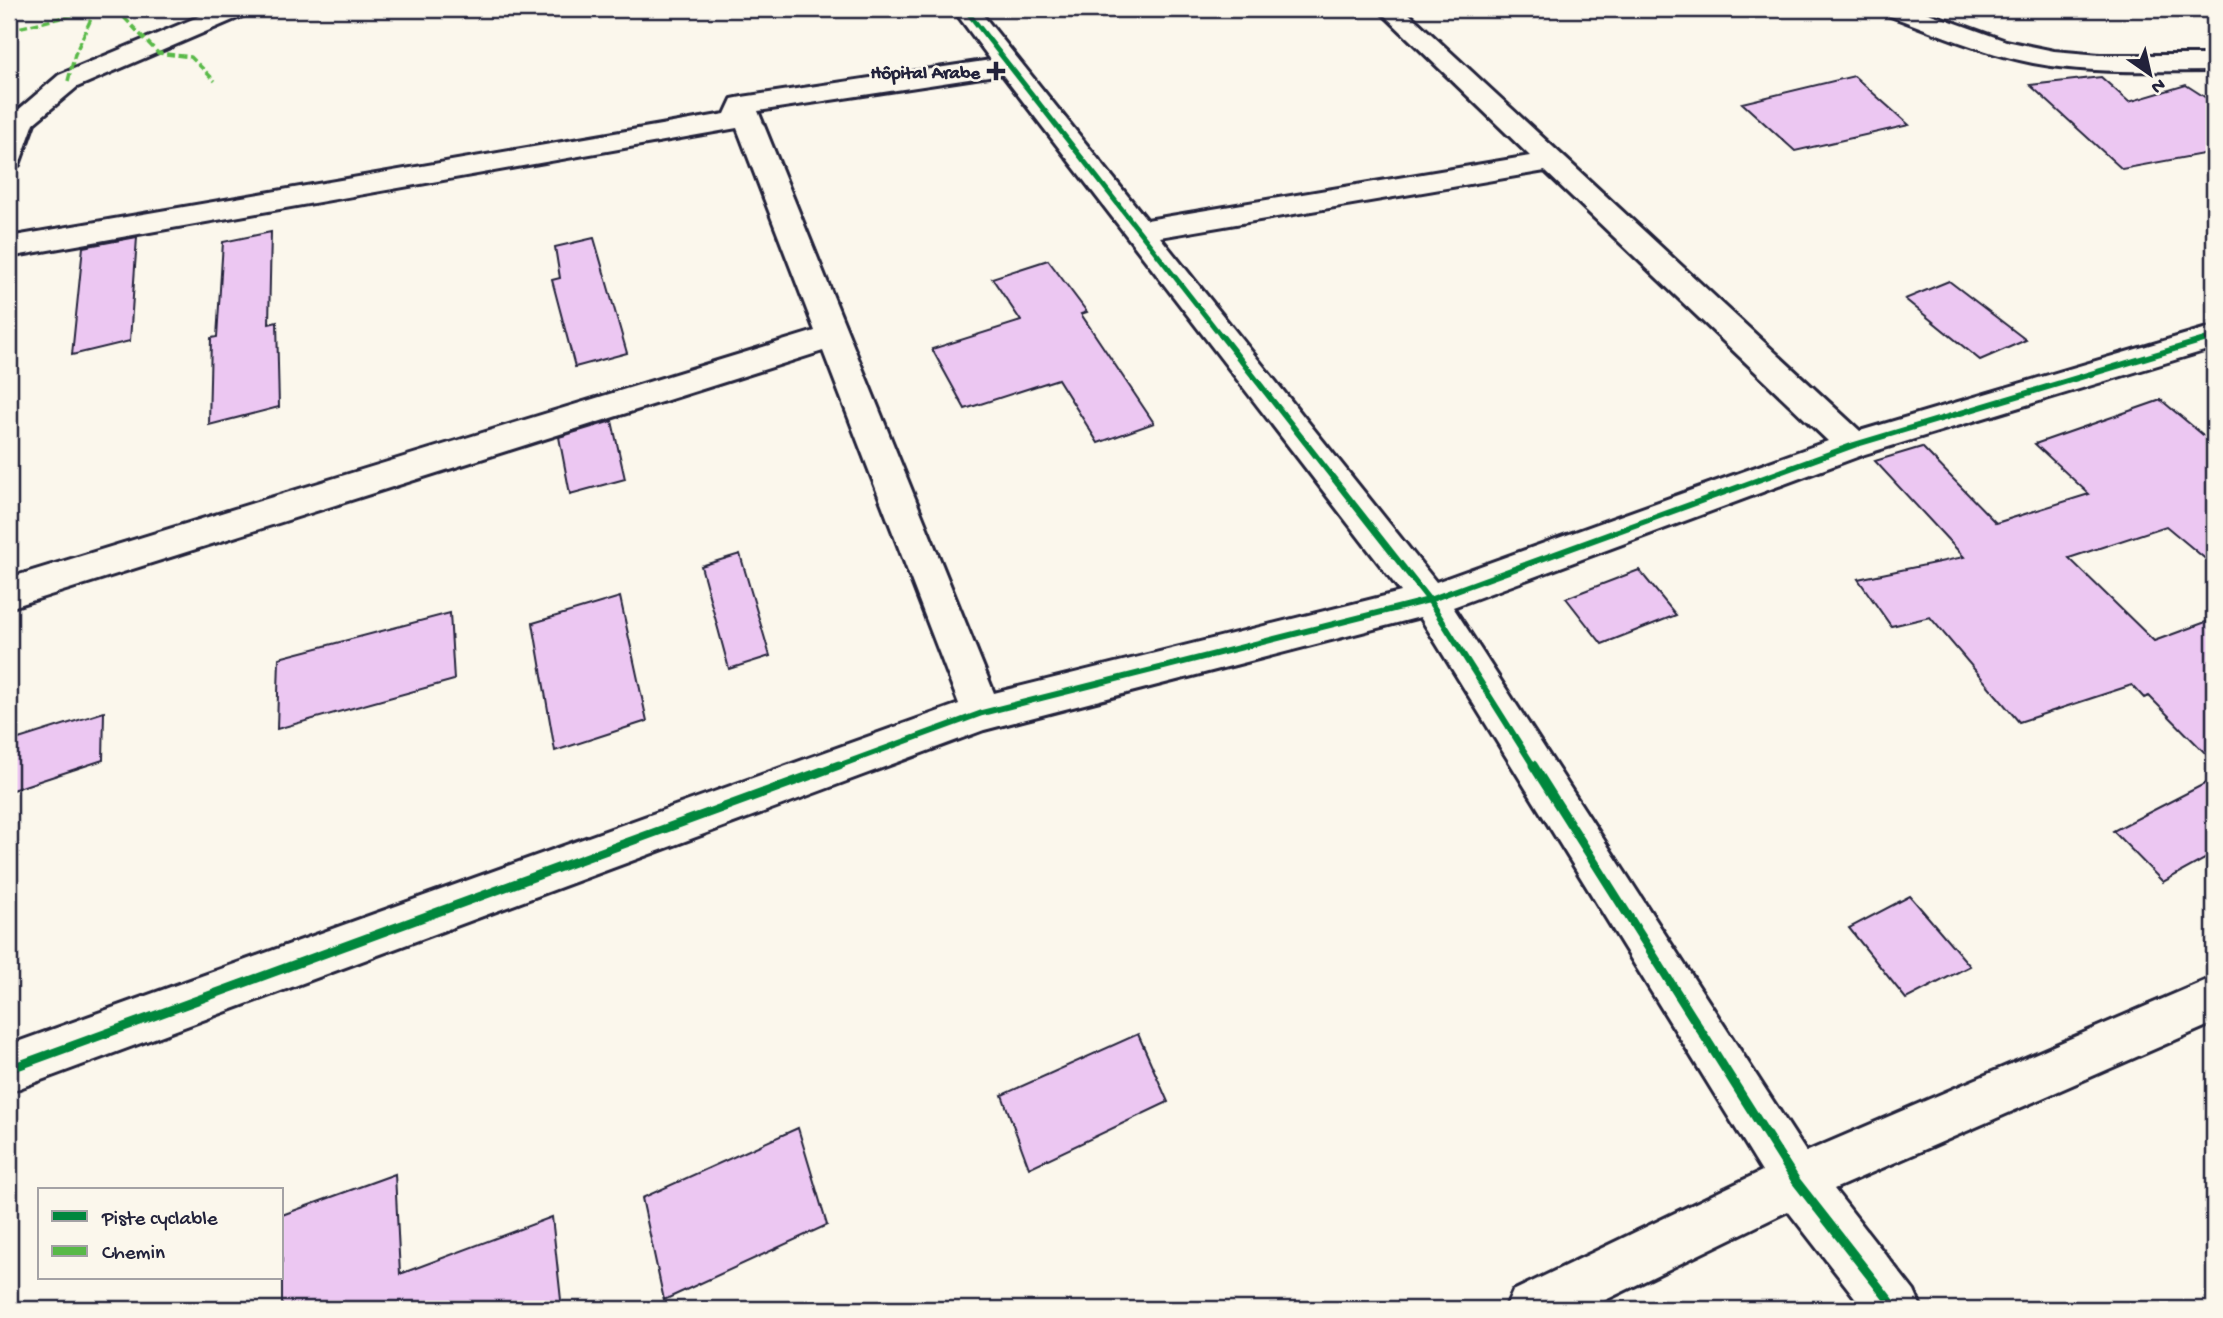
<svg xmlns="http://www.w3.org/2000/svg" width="2223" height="1318" viewBox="0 0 2223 1318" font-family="'Gochi Hand',sans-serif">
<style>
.building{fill:#ecc7f2;stroke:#22223b;stroke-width:2}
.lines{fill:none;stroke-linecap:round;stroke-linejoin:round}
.street-casing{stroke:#22223b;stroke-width:6}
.street{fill:#fbf7ec;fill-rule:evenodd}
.quiet{stroke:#58b947;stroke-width:3.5;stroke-dasharray:8 3.5;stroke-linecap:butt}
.cycleway-far2-casing{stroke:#fbf7ec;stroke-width:9}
.cycleway-far1-casing{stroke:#fbf7ec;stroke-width:10}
.cycleway-casing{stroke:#fbf7ec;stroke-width:13}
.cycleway-far2{stroke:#00873e;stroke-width:5}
.cycleway-far1{stroke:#00873e;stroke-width:6}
.cycleway{stroke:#00873e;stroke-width:9}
.poi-dot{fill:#22223b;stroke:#fbf7ec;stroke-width:2.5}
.labels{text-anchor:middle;stroke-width:5;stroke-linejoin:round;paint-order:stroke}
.far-poi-label{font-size:19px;font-weight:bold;fill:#22223b;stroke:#fbf7ec;text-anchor:end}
</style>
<rect width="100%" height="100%" fill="#fbf7ec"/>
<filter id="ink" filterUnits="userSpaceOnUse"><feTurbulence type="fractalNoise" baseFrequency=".0143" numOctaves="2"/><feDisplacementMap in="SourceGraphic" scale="14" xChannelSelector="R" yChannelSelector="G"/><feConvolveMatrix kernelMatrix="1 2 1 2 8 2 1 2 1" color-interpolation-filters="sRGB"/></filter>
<g filter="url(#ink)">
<path class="building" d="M1854,76L1909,125L1795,151L1742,103Z
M2101,77L2129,102L2186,85L2214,103V152L2122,169L2030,85Z
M271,232L269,324L277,322L279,407L209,425L211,338L217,337L223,242Z
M137,237L130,341L72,355L83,247Z
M594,238L627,353L575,367L552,280L560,278L555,247Z
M1048,260L1087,312L1081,314L1154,423L1098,443L1058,379L965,409L932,349L1021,321L992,278Z
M1949,281L2026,340L1980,360L1905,299Z
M2161,400L2214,444V566L2166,526L2069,558L2154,641L2214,619V762L2149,696L2144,698L2132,685L2019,722L1930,617L1891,626L1858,579L1964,557L1875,461L1922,447L1996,523L2089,494L2035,444Z
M612,421L625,479L570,494L559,437Z
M740,554L770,656L729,669L701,566Z
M1639,570L1676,615L1602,644L1566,598Z
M620,597L647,721L555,751L533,623Z
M450,613L454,680L277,729L279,658Z
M104,712L103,760L9,791V742Z
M2214,779V854L2163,882L2113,831Z
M1910,896L1970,966L1906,999L1849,928Z
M1138,1034L1168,1102L1029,1168L1002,1095Z
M798,1128L827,1225L664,1300L642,1198Z
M395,1174L400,1274L552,1217L562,1309H282V1215Z"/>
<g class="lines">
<defs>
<path id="street" d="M217,9H250L247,14L77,87L34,123L19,165L9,168V118L59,75Z
M953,9H978L1147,220L1530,156L1378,9H1404L1860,431L2214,326V348L1865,454L1453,607L1806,1152L2214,977V1023L1834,1189L1914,1291L1922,1309H1864L1788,1211L1587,1309H1505L1513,1291L1762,1171L1420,617L984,730L9,1092V1045L959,704L823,351L9,608V578L815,331L737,128L9,257V237L725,114L732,99L742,97L991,60ZM1002,74L1401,592L994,693L758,111ZM1545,171L1828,441L1436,582L1160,237Z
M1882,9H1917L2006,41L2054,51L2100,55H2214V71C2154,71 2092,74 2033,63C1981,53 1934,32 1885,14Z"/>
</defs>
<use href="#street" class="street-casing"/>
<use href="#street" class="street"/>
<path class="quiet" d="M116,9L158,53L191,57L215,81
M9,30L95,10
M68,81L75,54L95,10L98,9"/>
<defs>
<path id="cycleway-far2" d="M965,9L1222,337"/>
<path id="cycleway-far1" d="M1221,335L1429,600L1534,767
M835,767L982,713L1429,600L1854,445L2214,337"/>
<path id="cycleway" d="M1533,765L1796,1181L1896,1309
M9,1069L839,765"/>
</defs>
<use href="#cycleway-far2" class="cycleway-far2-casing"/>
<use href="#cycleway-far1" class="cycleway-far1-casing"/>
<use href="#cycleway" class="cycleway-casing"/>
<use href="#cycleway-far2" class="cycleway-far2"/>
<use href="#cycleway-far1" class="cycleway-far1"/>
<use href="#cycleway" class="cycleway"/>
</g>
</g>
<path class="poi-dot" d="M992.5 60.5h7v7h7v7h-7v7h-7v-7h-7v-7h7z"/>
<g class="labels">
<g class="far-poi-label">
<text x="980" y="78">Hôpital Arabe</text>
</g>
</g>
<rect width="2223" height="1318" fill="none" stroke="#fbf7ec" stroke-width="35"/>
<rect x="18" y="18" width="2188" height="1283" fill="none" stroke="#22223b" stroke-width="2.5" filter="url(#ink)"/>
<rect x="38" y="1188" width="245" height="91" fill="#fbf7ec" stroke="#a4a2a5" stroke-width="2"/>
<rect x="52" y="1211" width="35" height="10" fill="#00873e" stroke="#a4a2a5" stroke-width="2"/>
<text x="102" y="1224" font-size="21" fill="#22223b">Piste cyclable</text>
<rect x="52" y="1246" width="35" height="10" fill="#58b947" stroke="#a4a2a5" stroke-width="2"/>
<text x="102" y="1258" font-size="21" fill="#22223b">Chemin</text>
<g transform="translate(2150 74) rotate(146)" stroke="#fbf7ec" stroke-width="5" paint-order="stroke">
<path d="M0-5L12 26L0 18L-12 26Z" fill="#22223b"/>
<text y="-10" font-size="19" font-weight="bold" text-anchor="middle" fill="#22223b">N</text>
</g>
</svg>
